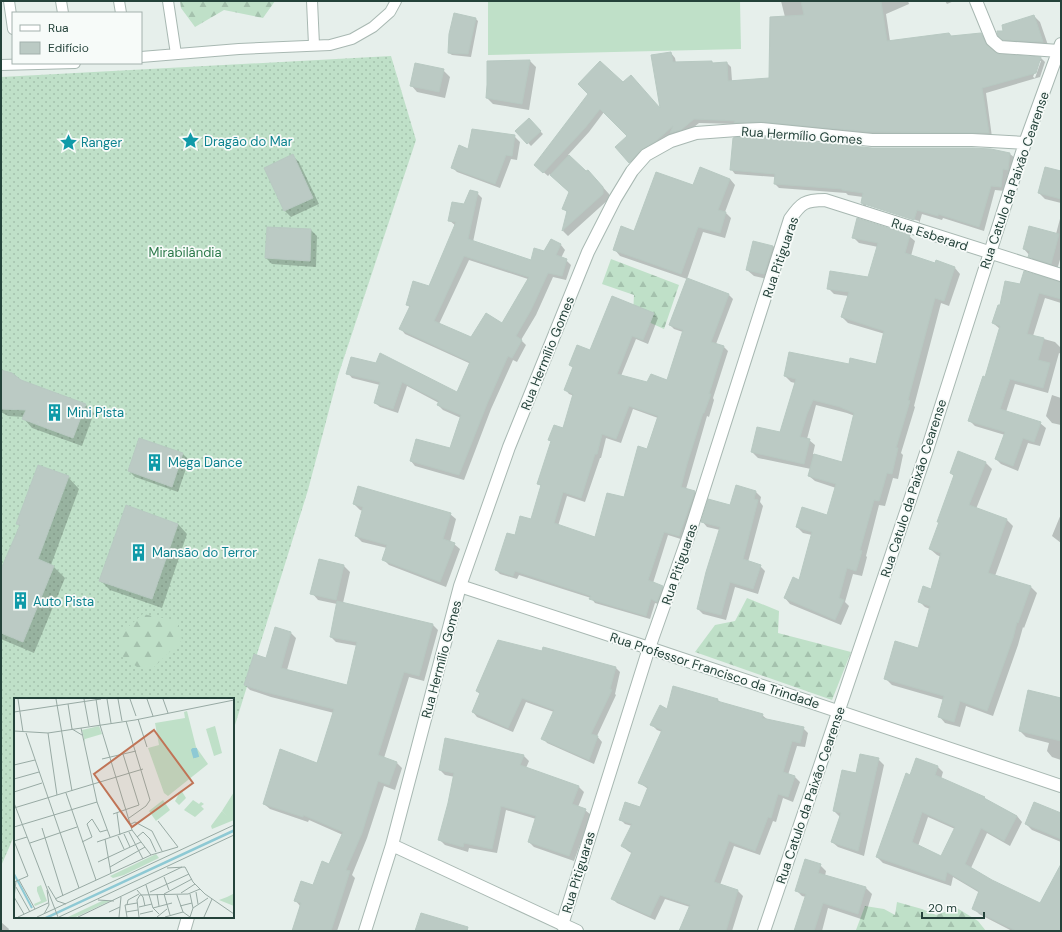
<svg xmlns="http://www.w3.org/2000/svg" width="1062" height="932" viewBox="0 0 1062 932" font-family="'DM Sans',sans-serif">
<style>
.grass{fill:url(#grass-dots)}
.forest{fill:url(#forest-firs)}
.pitch{fill:#bfe0c8}
.shadow{fill:#0003;fill-rule:evenodd}
.building{fill:#bbcac4;stroke:#b8c9c2;fill-rule:evenodd}
.lines{fill:none;stroke-linecap:round;stroke-linejoin:round}
.lane-casing{stroke:#a8b8b2;stroke-width:12}
.street-casing{stroke:#a8b8b2;stroke-width:14}
.lane{stroke:#fff;stroke-width:10}
.street{stroke:#fff;stroke-width:12}
.labels{text-anchor:middle;stroke-width:3.5;stroke-linejoin:round;paint-order:stroke}
.street-label{font-size:13px;fill:#24423a;stroke:#f7fbf9}
.culture-label{font-size:13px;fill:#0d838f;stroke:#f7fbf9;text-anchor:start}
.park-label{font-size:13px;fill:#2d7a4b;stroke:#f7fbf9}
.inset-river{fill:none;stroke:#8ec9d4;stroke-width:2}
.inset-road{fill:none;stroke:#98aaa4;stroke-width:1}
.view{fill:#c07456;fill-opacity:0.15;stroke:#c07456;stroke-width:2}
.inset-edge{fill:none;stroke:#24423a;stroke-width:2}
</style>
<defs>
<pattern id="grass-dots" width="8" height="8" patternUnits="userSpaceOnUse"><rect width="8" height="8" fill="#bfe0c8"/><path d="M2 2h.1M6 6h.1" fill="none" stroke="#a4c1ad" stroke-width="1.8" stroke-linecap="round"/></pattern>
<pattern id="forest-firs" width="22" height="20" patternUnits="userSpaceOnUse"><rect width="22" height="20" fill="#bfe0c8"/><path d="M5 1l3.5 6h-7zM16 11l3.5 6h-7z" fill="#a4c1ad"/></pattern>
</defs>
<rect width="100%" height="100%" fill="#e6efeb"/>
<path class="grass" d="M391,56L416,140L338,376L308,490L235,725H233V699H15V834L1,866V77Z"/>
<path class="forest" d="M180,1H275L263,18L224,10L195,27L181,8Z
M611,259L679,285L664,329L633,315L634,295L602,284Z
M747,598L779,611L778,633L851,652L832,700L695,652L715,625L735,621Z
M143,614L177,621L182,640L153,668L137,667L121,655L120,634Z
M897,902L922,909L936,915L957,908L978,921L986,931H857L856,930L865,906L884,909L895,915Z"/>
<path class="pitch" d="M488,1H740L741,49L488,55Z"/>
<path class="shadow" d="M781,1H908L909,4L886,14L890,41L981,34L985,38L990,49L999,55L1041,58L1045,62L1040,77L986,93L992,137L877,136L737,124L699,123L685,134L675,137L672,134L634,166L616,147L629,136L604,112L589,132L568,155L586,173L593,176L609,194V199L568,236L563,231L568,213L564,209L570,193L550,174L548,176L540,169L623,83L661,111L671,53L675,58L676,63L712,62L714,64L727,63L731,67L732,81L770,79L785,17ZM1039,61H1041L1035,78L1033,77Z
M945,1H954L947,4Z
M1034,16L1040,22L1049,48L1006,42L999,35Z
M475,18L478,21L471,57L452,55L449,53Z
M530,61L536,67L529,110L493,104L487,98Z
M443,70L450,77L445,98L417,92L411,85Z
M529,120L543,134L531,146L517,131Z
M514,136L520,142L517,160L511,159L500,188L457,172L452,167L469,150Z
M872,148L1010,154L1015,158L1012,174H1008L1005,191L995,190L984,231L943,218L942,220L922,214L919,224L866,208L862,203L863,197L848,195L846,193L779,188L775,184V177L735,174L731,169ZM866,204L919,221V223L866,206Z
M293,156L299,162L319,204L291,217L285,211L265,168Z
M1061,172V203L1045,199L1039,193Z
M730,179L735,185L725,212L731,218L725,238L703,232L687,279L620,256L615,250L635,232L694,187Z
M477,193L482,198L473,242L531,261L544,252L551,240L561,245L565,250L561,258L566,260L571,265L566,280L553,277L536,315L521,340L526,345L517,362L513,360L491,409L464,480L415,466L411,461L450,450L461,418L443,410L438,405L439,403L407,386L398,413L380,407L375,403L380,385L352,378L348,373L352,358L458,394L471,364L405,334L401,329L410,308L407,304L429,287L456,226L450,221ZM469,260L528,279L502,325L472,339L439,324Z
M1061,215V256L1057,270L1036,263L1024,249L1056,234Z
M268,228L311,230L317,236L316,267L272,264L266,258Z
M909,236L915,241L911,256L935,264L936,261L955,268L960,274L949,306L941,303L914,406L915,407L901,453L903,455L898,479L893,478L885,506L879,505L866,556L867,557L862,576L853,574L845,602L849,606L841,625L790,604L785,598L800,582L812,535L803,533L797,527L828,516L836,488L815,481L809,476L811,469L758,458L752,452L781,434L795,383L791,382L785,376L850,365L876,366L885,334L848,323L842,317L848,296L834,294L828,288L869,278L878,247L859,243L853,237ZM816,405L847,413L855,416L843,463L813,454L815,445L809,440L807,439Z
M773,246L779,253L771,280L754,276L747,270Z
M1061,283V303L1045,298L1033,336L1055,342L1060,347L1061,343V354L1059,353L1048,393L1015,384L1006,412L1040,423L1046,428L1040,446L1028,443L1018,471L1001,464L996,459L1005,435L975,426L969,420L986,378L1000,329L993,323L1000,307L1021,285Z
M729,295L733,299L716,344L723,346L728,351L713,398L714,400L709,417L707,416L686,489L695,492L699,496L684,540L668,535L653,583L662,587L667,591L662,605L655,603L650,619L595,603L591,598L519,575L517,579L500,574L496,570L515,537L531,520L542,487L539,484L552,442L549,439L563,429L574,396L569,394L565,389L574,368L570,365L653,314L658,318L648,344L636,339L621,376L648,384L668,381L683,332L674,329L670,325ZM633,409L658,418L648,450L625,499L596,538L558,526L567,496L585,502L600,458H601L606,438L621,443Z
M1,373H7L15,375L21,381L85,405L94,413L82,446L32,428L24,419V417L8,416L1,412Z
M1052,395L1061,398V425L1052,423L1046,416Z
M183,454L189,460L178,492L135,477L129,471Z
M986,463L992,469L976,509L1007,520L1013,526L995,576L1031,587L1037,593L1024,628L1023,627L1018,645L993,716L966,706L960,727L945,723L939,716L944,700L892,685L886,679L919,649L930,609L925,607L919,601L931,590L941,557L937,555L930,549L940,523L938,522L955,477L951,473Z
M68,477L79,489L51,565L54,567L65,578L34,653L1,639V568L2,569L20,527L17,523Z
M736,486L756,492L761,497L760,502L763,506L748,562L760,566L765,571L758,594L735,587L726,620L703,614L698,609L720,530L707,527L702,521L731,506Z
M354,504L450,514L456,519L450,542L454,544L460,549L446,587L389,565L383,559L387,548L362,542L356,536L363,511L360,510Z
M1061,514V543L1052,536Z
M178,524L187,534L162,608L110,590L101,581Z
M344,566L350,572L343,603L433,625L438,630L424,681L409,677L384,758L397,763L402,768L395,790L384,786L367,838L352,875L355,878L337,931H293L300,906L295,900L313,886L330,865L343,835L309,820L308,822L270,809L264,804L317,764L334,713L271,697L250,690L245,685L291,633L296,638L287,670L348,687L358,646L336,642L331,637L337,604L318,600L312,593Z
M543,652L616,668L620,672L615,694L616,695L597,736L602,742L594,764L547,743L543,738L554,712L526,702L513,732L477,717L473,712L481,695L477,691Z
M1061,699V760L1052,757L1047,751L1049,743L1026,737L1020,731Z
M718,700L722,704L762,715L768,720L803,728L808,733L805,747L797,746L788,775L795,777L800,782L793,802L783,798L776,822L773,821L760,855L734,846L720,885L738,891L743,896L732,931H680L690,907L665,899L655,920L617,903L612,898L633,854L628,851L623,846L632,826L625,824L620,819L640,808L648,789L640,783L662,732L657,730L652,725L668,710Z
M446,740L524,756L529,761L526,768L579,787L584,792L578,807L585,810L591,815L574,861L534,847L529,842L536,819L506,810L497,853L469,848L468,852L445,845L440,840L455,777L445,775L440,770Z
M878,759L884,765L864,856L838,847L832,842L840,817L834,811L857,775Z
M938,767L943,772L941,779L984,798L987,801L1017,816L1022,822L1010,846L987,833L971,868L992,881L1040,904L1061,866V931H1012L979,914L974,908L980,893L953,877L951,886L883,863L877,857L911,776ZM928,817L955,829L942,857L918,846Z
M1061,814V842L1032,830L1026,824Z
M820,865L826,871L825,876L866,888L872,894L864,920L828,908L822,931H795L806,897L802,896L796,890Z
M1,922L9,929L8,931H1Z"/>
<path class="building" d="M801,1H881L887,41L949,33L951,36L981,33L987,45L999,54L1041,57L1036,73L982,88L989,133L872,132L762,122L734,123L735,121L694,119L681,130L670,133L673,126L656,141L641,150L629,163L615,147L627,136L600,109L585,128L543,173L534,165L588,94L578,84L600,61L623,82L631,75L660,108L651,55L671,52L673,62L712,61V63L727,62L728,81L769,78L770,17L804,15Z
M454,13L476,18L468,54L448,53L449,34Z
M1034,15L1043,42L1003,40L998,36L997,31H1003L1002,25Z
M530,60L522,104L486,98L487,85V61Z
M415,63L444,69L439,92L410,86Z
M529,118L541,131L527,144L515,131Z
M472,129L515,135L512,156L506,155L495,184L451,168L459,145L468,149Z
M737,137H761L872,148H972L991,149L1010,153L1008,170L1003,169L1001,187L991,186L979,227L938,214V216L917,210L914,220L861,203L863,193L842,190V189L774,184L775,174L730,170L733,138Z
M293,154L313,198L284,211L264,168Z
M569,155L586,171L588,170L603,187V194L562,231L567,211L562,209L569,192L550,175Z
M700,167L730,179L718,210L726,212L720,233L698,227L681,274L613,250L621,226L634,231L656,172L693,185Z
M1045,167L1061,171V199L1038,193Z
M470,190L478,192L468,239L531,260L534,248L544,251L551,239L561,244L556,255L567,259L562,276L548,273L531,310L516,336L522,340L512,358L508,356L487,404L459,475L410,461L416,439L450,448L461,415L437,405L439,401L402,382L393,409L374,403L380,382L346,374L351,357L376,363L380,353L457,392L470,362L399,329L410,306L406,305L413,281L429,286L456,222L448,221L452,202L464,204ZM464,256L529,277L502,323L486,313L471,337L434,321Z
M857,218L910,235L905,253L935,263L936,260L955,267L944,301L935,298L908,400L910,401L896,448H898L892,474L887,473L879,501L874,500L860,550L862,551L856,571L847,568L839,598L844,600L835,620L784,598L793,577L799,580L812,532L796,527L802,507L827,515L836,484L808,476L814,454L842,462L854,413L840,407L813,400L807,414L800,437L810,439L804,464L751,452L757,427L780,432L796,379L784,376L789,352L849,364L850,358L876,364L884,331L841,317L849,292L827,289L830,271L868,277L878,243L852,238Z
M1029,226L1059,234L1051,264L1028,257L1030,251L1023,249Z
M267,227L311,229L310,261L265,258Z
M753,241L773,246L764,274L746,270Z
M1024,271L1061,282V299L1039,293L1027,334L1044,338L1038,360L1050,363L1043,388L1010,379L1000,409L1041,422L1034,442L1023,438L1013,466L995,459L1005,432L968,421L983,376L985,377L1000,326L992,323L998,305H1000L1005,281L1020,284Z
M687,278L729,294L711,342L724,346L709,394H711L704,413H703L687,464L681,487L695,491L679,536L664,532L648,580L663,586L657,602L651,599L646,616L589,599L591,596L515,571L513,576L495,570L507,533L515,535L520,516L531,519L541,485L537,484L551,441L548,440L554,425L563,428L573,394L564,390L573,367L569,365L577,345L590,350L612,296L654,313L643,340L632,336L617,374L647,382L651,374L667,380L683,330L669,325ZM629,406L658,416L647,449L638,446L624,497L607,493L595,537L554,523L563,492L581,498L595,454H597L602,434L616,439Z
M1,370L12,373L21,380L86,404L73,438L22,419L26,410L1,409Z
M139,438L183,453L172,487L128,471Z
M958,451L986,462L969,505L1007,519L988,573L1031,586L1018,623L1017,622L1013,638L987,711L960,701L954,722L938,717L944,696L884,679L895,641L918,648L930,606L918,602L923,586L931,589L941,553L929,549L939,522H937L954,475L950,473Z
M38,465L69,476L38,559L54,566L23,642L1,633V569L20,525L16,524Z
M736,485L756,491L754,499L758,500L743,559L761,565L753,589L730,582L721,615L697,609L706,572L720,527L701,522L708,499L730,505Z
M358,486L451,513L443,539L455,543L440,582L382,560L387,545L355,536L363,507L353,504Z
M126,505L178,524L152,599L99,581Z
M319,559L344,565L336,600L310,594Z
M337,601L433,624L419,676L404,672L378,755L397,762L389,785L378,781L362,833L346,870L350,871L331,931H292L301,903L294,901L301,881L313,885L322,861L329,864L343,832L303,815V817L263,804L280,749L317,763L334,709L265,692L244,685L254,654L266,658L275,627L291,632L281,668L347,685L357,642L330,637Z
M498,640L542,651L543,647L616,667L610,689L612,690L591,734L598,736L589,760L541,739L554,710L522,698L508,728L472,712L480,693L476,691Z
M673,686L718,699L717,701L763,714L762,718L804,727L800,743L792,741L783,772L795,776L788,797L778,794L771,818L768,817L755,851L729,841L714,882L738,890L726,931H679L690,905L660,895L650,916L611,899L632,852L621,846L632,824L619,820L625,802L640,807L648,787L638,783L662,730L650,725L660,705L667,709Z
M1028,690L1061,698V741L1019,731Z
M445,738L524,755L520,765L579,786L572,804L586,809L569,856L528,842L536,816L501,806L492,849L464,843L463,847L438,840L448,803L454,773L439,770Z
M860,754L879,758L858,851L831,842L841,813L833,811L842,770L856,773Z
M916,758L938,766L935,775L985,797L984,798L1017,816L1004,841L981,828L965,864L992,880L1040,903L1061,864V931H1016L972,909L979,891L947,872L945,881L876,857L906,773L910,775ZM922,812L955,827L941,856L912,842Z
M1034,802L1061,813V839L1025,824Z
M805,859L821,864L818,873L866,887L858,914L823,903L814,931H794L806,894L795,891Z
M421,913L468,927L467,931H415Z"/>
<g class="lines">
<defs>
<path id="lane" d="M9,1L13,29
M61,1L63,13
M119,1L121,13
M168,1L176,54
M312,1L314,45
M141,57L239,49L330,45L352,39L373,27L390,12L396,1
M1,65L75,63"/>
<path id="street" d="M976,1L992,40L1000,47L1059,51
M460,586L649,648L1061,786
M392,845L577,931
M562,925L649,648L690,532L790,219C801,203 805,200 825,200L1061,275
M184,931L188,917
M365,931L392,845L460,586L509,447L588,252L615,199L632,171L646,155L671,141L696,133L737,130L761,129L872,140H972L1025,143
M764,931L928,447L1025,143L1061,44"/>
</defs>
<use href="#lane" class="lane-casing"/>
<use href="#street" class="street-casing"/>
<use href="#lane" class="lane"/>
<use href="#street" class="street"/>
</g>
<defs>
<symbol id="sight-bare" viewBox="-9 -9 18 18"><path d="M0-6L1.8-2.2L6-1.7L2.9 1.2L3.7 5.4L0 3.3L-3.7 5.4L-2.9 1.2L-6-1.7L-1.8-2.2Z" fill="#0f9aa8" stroke="#f7fbf9" stroke-width="2.5" paint-order="stroke"/></symbol>
<symbol id="building-bare" viewBox="-9 -9 18 18"><path d="M-4-6H4V6H1V3H-1V6H-4ZM-2.5-4.3h1.7v1.8h-1.7ZM.8-4.3h1.7v1.8H.8ZM-2.5-1h1.7V.8h-1.7ZM.8-1h1.7V.8H.8Z" fill="#0f9aa8" stroke="#f7fbf9" stroke-width="2.5" paint-order="stroke"/></symbol>
</defs>
<g fill-rule="evenodd">
<use href="#sight-bare" x="178" y="128" width="25" height="25"/>
<use href="#sight-bare" x="56" y="130" width="25" height="25"/>
<use href="#building-bare" x="42" y="400" width="25" height="25"/>
<use href="#building-bare" x="142" y="450" width="25" height="25"/>
<use href="#building-bare" x="126" y="540" width="25" height="25"/>
<use href="#building-bare" x="8" y="588" width="25" height="25"/>
</g>
<g class="labels">
<g class="street-label">
<text transform="translate(802 135) rotate(4)" y="5">Rua Hermílio Gomes</text>
<text transform="translate(1014 180) rotate(-71)" y="5">Rua Catulo da Paixão Cearense</text>
<text transform="translate(930 234) rotate(18)" y="5">Rua Esberard</text>
<text transform="translate(780 257) rotate(-71)" y="5">Rua Pitiguaras</text>
<text transform="translate(547 353) rotate(-68)" y="5">Rua Hermílio Gomes</text>
<text transform="translate(913 488) rotate(-72)" y="5">Rua Catulo da Paixão Cearense</text>
<text transform="translate(679 564) rotate(-71)" y="5">Rua Pitiguaras</text>
<text transform="translate(441 659) rotate(-75)" y="5">Rua Hermílio Gomes</text>
<text transform="translate(715 670) rotate(18)" y="5">Rua Professor Francisco da Trindade</text>
<text transform="translate(810 795) rotate(-71)" y="5">Rua Catulo da Paixão Cearense</text>
<text transform="translate(578 872) rotate(-73)" y="5">Rua Pitiguaras</text>
</g>
<g class="culture-label">
<text x="204" y="146">Dragão do Mar</text>
<text x="81" y="147">Ranger</text>
<text x="67" y="417">Mini Pista</text>
<text x="168" y="467">Mega Dance</text>
<text x="152" y="557">Mansão do Terror</text>
<text x="33" y="606">Auto Pista</text>
</g>
<g class="park-label">
<text x="185" y="257">Mirabilândia</text>
</g>
</g>
<g transform="translate(14 698)">
<rect width="220" height="220" fill="#e6efeb"/>
<path d="M173,13L182,49L194,66L154,98L150,95L134,50L145,47L141,25L171,20L170,14ZM85,28L88,36L71,41V45L68,32ZM201,28L208,55L200,58L192,31ZM208,113L216,121L220,119V122L198,131L197,128ZM142,156L145,160L110,177L99,180L96,178ZM27,187L33,203L21,208L20,206L27,203L23,193V189ZM219,196L220,208L205,202L213,199ZM90,202L96,203L62,219H54Z" fill="#bfe0c8"/>
<path d="M167,92L172,100L165,107L161,103ZM220,94V119L216,122L208,113ZM179,102L185,106L187,104L190,106L187,108L190,111L181,119L170,112Z" fill="#bfe0c8"/>
<path d="M149,102L156,112L142,123L135,113Z" fill="#bfe0c8"/>
<path d="M220,131V134L56,210L37,219H31Z" fill="#8ec9d4"/>
<path class="inset-river" d="M181,59L184,58L182,51H179L178,52L180,59L182,58L181,52H179L181,59M0,176L18,210"/>
<path class="inset-road" d="M4,1L9,34M42,1L58,93M70,1L75,28M82,1L86,27L118,132L137,157M93,1L97,25M104,1L108,23M116,1L122,18M133,1L139,18M149,1L154,15M54,6L58,31L68,37M0,14L87,1M124,21L133,49M112,23L136,102L132,108L115,120M67,30L83,104L96,139M0,33L34,35L121,22L220,2M12,35L65,190M34,35L43,97M88,61L122,53M0,67L21,62M0,81L25,74M0,94L28,85M52,95L82,182M0,105L44,219M0,110L129,71M103,115L106,137M99,116L125,107L109,56M117,126L121,124L138,133L148,153M0,129L83,104M28,130L49,198M115,134L129,161M110,136L116,149M104,138L110,151M123,139L129,134L136,141L142,154M91,141L97,175M0,143L13,139M68,144L78,139L73,126L78,121L86,134L93,132M83,144L118,132M16,145L63,129M84,164L127,144M96,169L131,149M153,170L171,169L179,184L191,196L220,216M150,179L155,192M5,182L21,211M0,184L14,178L0,143M132,187L139,210L145,216M34,188L43,203L52,206M2,189L16,214M123,192L129,199L131,208M136,194L175,176M182,194L184,206M167,195L181,186M143,196L145,208M176,196L179,210M163,197L169,214M0,199L10,216M0,200L2,183M41,201L137,157L164,149L144,123M84,202L100,203M113,207L114,202L125,196M166,208L178,205M125,209L138,206M139,210L158,205M95,214L106,209M112,214L124,212M30,216L35,207L33,192M126,216L139,213M156,217L150,196L178,181M4,219L34,205M23,219L220,127M45,219L220,137M64,219L168,169M105,219L107,199M113,219L111,207L123,205M125,219L123,202L126,197L174,196L186,191M143,219L153,211M151,219L169,214L176,219M176,219L179,210L194,200M190,219L198,201"/>
<path class="view" d="M140,32L179,85L118,129L80,76Z"/>
<rect width="220" height="220" class="inset-edge"/>
</g>
<rect width="1062" height="932" fill="none" stroke="#24423a" stroke-width="4"/>
<rect x="12" y="12" width="130" height="52" fill="#f7fbf9" stroke="#a3b1ad"/>
<rect x="20" y="25" width="20" height="6" fill="#ffffff" stroke="#a3b1ad"/>
<text x="48" y="32" font-size="12" fill="#24423a">Rua</text>
<rect x="20" y="42" width="20" height="12" fill="#bbcac4" stroke="#a3b1ad"/>
<text x="48" y="52" font-size="12" fill="#24423a">Edifício</text>
<path d="M922 912v6h62v-6" fill="none" stroke="#24423a" stroke-width="2"/>
<text x="928" y="912" font-size="12" fill="#24423a" stroke="#f7fbf9" stroke-width="3" paint-order="stroke">20 m</text>
</svg>
